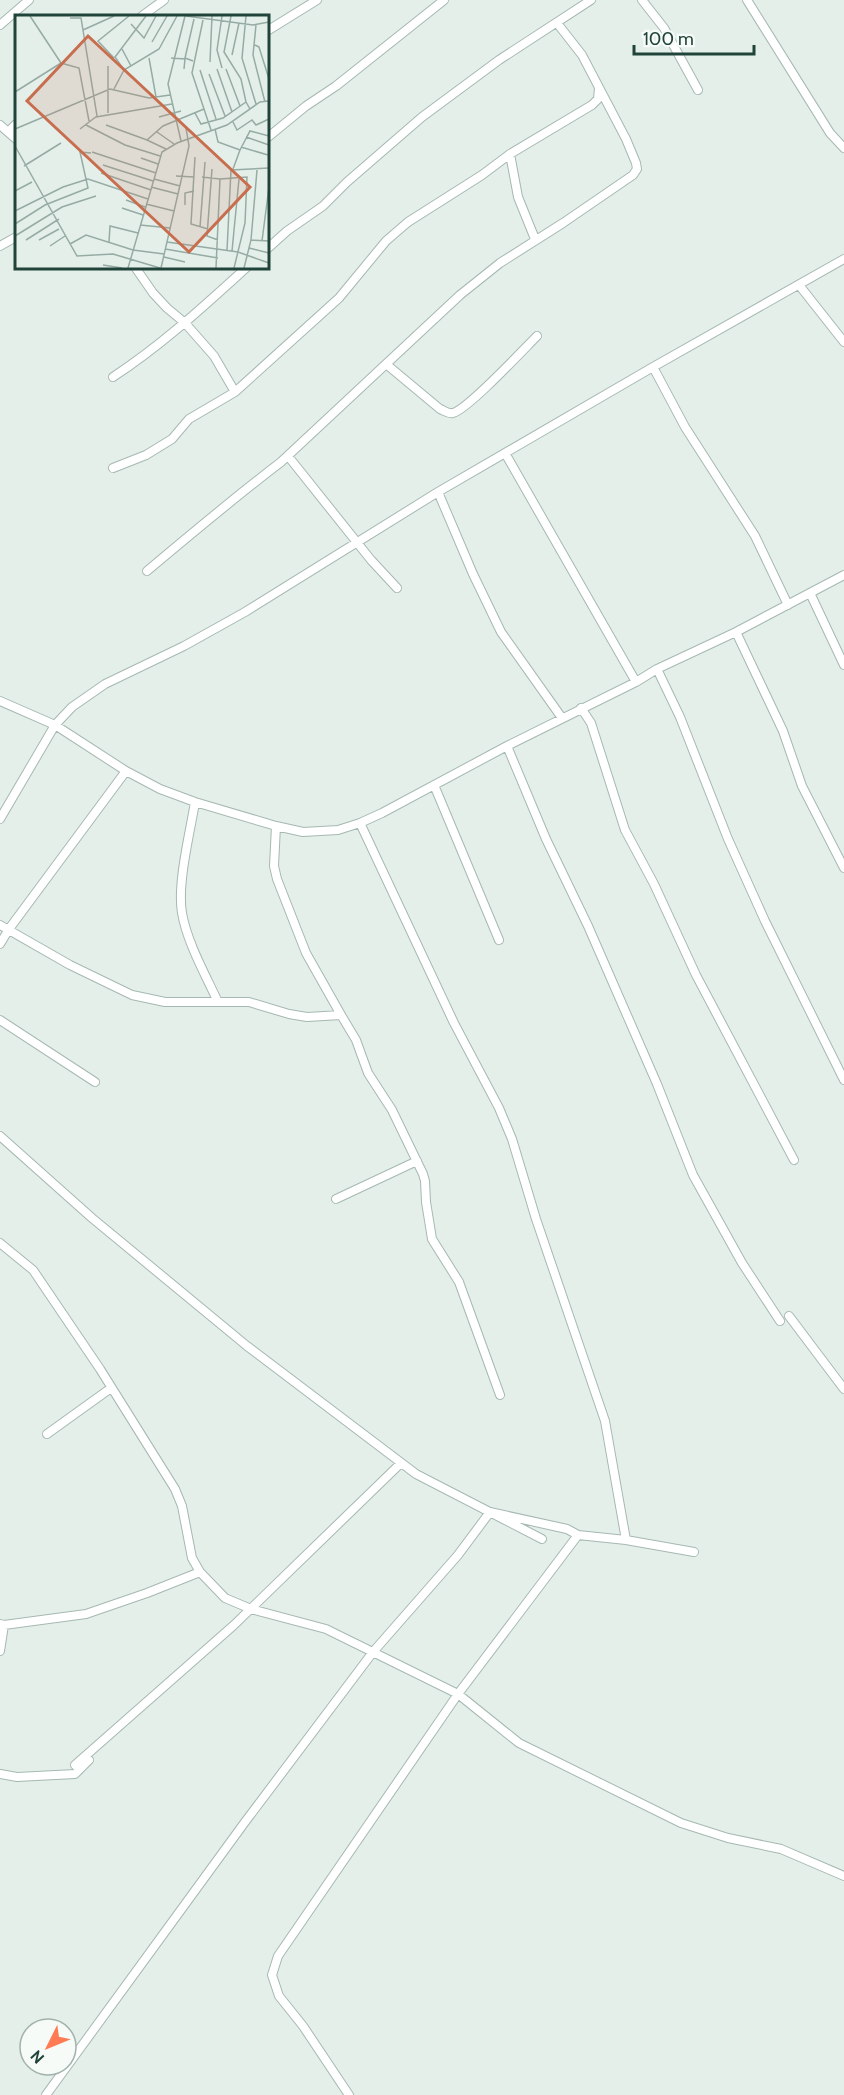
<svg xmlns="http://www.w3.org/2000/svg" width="844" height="2095" viewBox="0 0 844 2095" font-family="Cabin,sans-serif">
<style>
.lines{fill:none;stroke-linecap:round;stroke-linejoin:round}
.minor-casing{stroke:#a6b8b2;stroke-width:10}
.minor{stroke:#fff;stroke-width:8}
.inset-road{fill:none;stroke:#96aba4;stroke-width:1.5}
.view{fill:#c86d4d;fill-opacity:0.15;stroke:#c86d4d;stroke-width:3}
.inset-edge{fill:none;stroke:#21443a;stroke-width:3}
</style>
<rect width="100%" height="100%" fill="#e4efea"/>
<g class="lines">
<defs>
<path id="minor" d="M642,0L664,28L698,90
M747,0L830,133L844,148
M142,16L164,0
M0,25L29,0
M267,31L317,0
M0,125L16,139
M9,131L16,124
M267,138L306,106L336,86L444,0
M510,154L518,197L535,239
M0,246L16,237
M267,249L287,231L323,206L347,182L422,117L499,60L591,0
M135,267L153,293L167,308L185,323L214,356L235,392
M799,285L844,342
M386,364L440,409C445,411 448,414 453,413C468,409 523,350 537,336
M653,367L685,427L755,536L788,605
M113,377C162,345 204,306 247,267
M505,453L636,682
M288,456L371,560L397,588
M113,468L146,455L172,439L189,419L235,392L339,298L386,241L408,222L482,175L510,154L592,105L598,99L599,88
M438,492L473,574L501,632L562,718
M147,571C191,534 235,497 281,462L460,295L500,263L563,223L633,175L637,169L636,163L626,139L582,55L557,23
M810,593L844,665
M736,632L783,731L802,786L844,868
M657,669L680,717L728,839L765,921L844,1080
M0,701L55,725L126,771L160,789L195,802L276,826L303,832L338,830L360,823L382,813L507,746L636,682L657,669L736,632L844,575
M581,708L591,723L625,830L654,884L696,975L794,1160
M507,746L546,839L588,926L657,1084L693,1175L742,1263L780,1321
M434,785L499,940
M195,802C190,833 177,883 182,913C187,942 205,974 217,1000
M0,819L55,725L72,707L105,684L184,646L245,612L438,492L653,367L844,259
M360,823L454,1023L499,1108L512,1139L536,1219L605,1421L626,1540
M0,925L70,965L132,995L165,1002H249L289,1014L307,1017L341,1015L306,953L277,879L274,866L276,826
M0,944L9,929L126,771
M341,1015L356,1040L368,1073L392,1110L423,1174L425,1181L426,1202L432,1239L459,1282L500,1395
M0,1020L95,1082
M0,1136L92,1218L247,1346L416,1474L542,1539
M336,1199L417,1161
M0,1243L33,1270L100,1369L175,1489L182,1506L192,1558L200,1572L225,1598L251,1609L326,1629L458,1694L519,1743L681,1823L728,1838L781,1849L844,1876
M789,1316L844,1389
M47,1434L111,1388
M0,1624L4,1625L86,1614L147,1593L200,1572
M0,1651L4,1625
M134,1713L75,1765L234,1625L401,1463
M0,1774L17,1777L75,1774L89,1760
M46,2095L245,1822L373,1652L458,1555L490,1512L567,1529L578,1535L626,1540L694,1552
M349,2095L303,2026L279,1996L272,1975L278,1956L458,1694L578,1535"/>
</defs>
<use href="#minor" class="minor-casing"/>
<use href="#minor" class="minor"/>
</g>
<g transform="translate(15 15)">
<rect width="254" height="254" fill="#e4efea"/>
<path class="inset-road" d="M15,1L46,48L64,53L74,106M171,1L238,10L254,7M216,1L209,37L226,64L231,87M231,1L227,43L241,89M55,3H66L82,101L65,114M188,5L177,58L196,115M116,9L129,23L141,1M241,10L238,40L250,87M68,15L99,1M137,27L152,1M240,30L244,32L254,64M107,34L116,51M217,40L224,8M99,43L83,26L114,1M134,43L141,82M156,43L170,44L169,54M178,46L170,43L179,4M195,47L197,1M207,53L202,35L207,1M202,54L217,97M211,54L225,91M109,55L100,42L131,1M185,55L201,104M93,59V51V98M194,59L210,101M99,74L109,55L144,34L162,1M0,77L46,48M180,98L186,109L208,103L231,87L235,94M81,102L157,89M144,102L166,96M218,107L222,115L237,105L241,110L254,104M71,110L110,130L145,141M91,110L132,125M0,114L95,74L134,83L155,80M200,114L203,127L225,135L218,154M142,117L159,129M231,122L254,130M166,126L153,69L170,1M0,131L62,241L98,239L145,253M226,132L253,140M151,134L132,125L148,111L189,94M225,135L235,116L254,121M77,137L141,158M180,142L176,209L193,214M126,143L143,149M88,150L138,166M9,151L46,128M197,154L192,221L203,225M86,158L136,175M161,161L179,162M187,162L205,164M139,164L165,171M136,172L163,179M0,176L17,167M111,185L130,192M131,189L159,196M170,190V178L179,176M107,193L128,200M0,196L48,172L73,164L133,184M0,209L30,190L73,173L65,137L76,138M125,210L155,213M185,212L190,147M0,221L47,192L81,181M11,225L44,204M24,225L44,214M236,225L254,226M247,226L254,172M94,227L95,211L123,218M152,227L223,237L254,248M55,229L71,220L118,235L149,239M35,231L50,221M234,233L254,238M150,234L203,243M212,235L216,155L254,153M217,236L224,164M149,242L170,247M88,250L107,253M113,253L147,137L162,128L212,110L245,87L254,86M146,253L174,131L171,113M201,253L205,164L232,162L230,208L219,253M229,253L236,225L242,155"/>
<path class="view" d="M73,21L235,172L174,237L12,86Z"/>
<rect width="254" height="254" class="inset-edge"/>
</g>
<g transform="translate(48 2047) rotate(227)"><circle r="28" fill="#f6fbf8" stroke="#a1b2ac" stroke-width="1.5"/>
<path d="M0-4.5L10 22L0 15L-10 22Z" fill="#ff7b53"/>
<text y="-9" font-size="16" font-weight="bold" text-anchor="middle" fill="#21443a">N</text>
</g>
<path d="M634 45v9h120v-9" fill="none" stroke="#21443a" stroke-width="3"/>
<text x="643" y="45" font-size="18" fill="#21443a" stroke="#f6fbf8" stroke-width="4.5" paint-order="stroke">100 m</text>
</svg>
